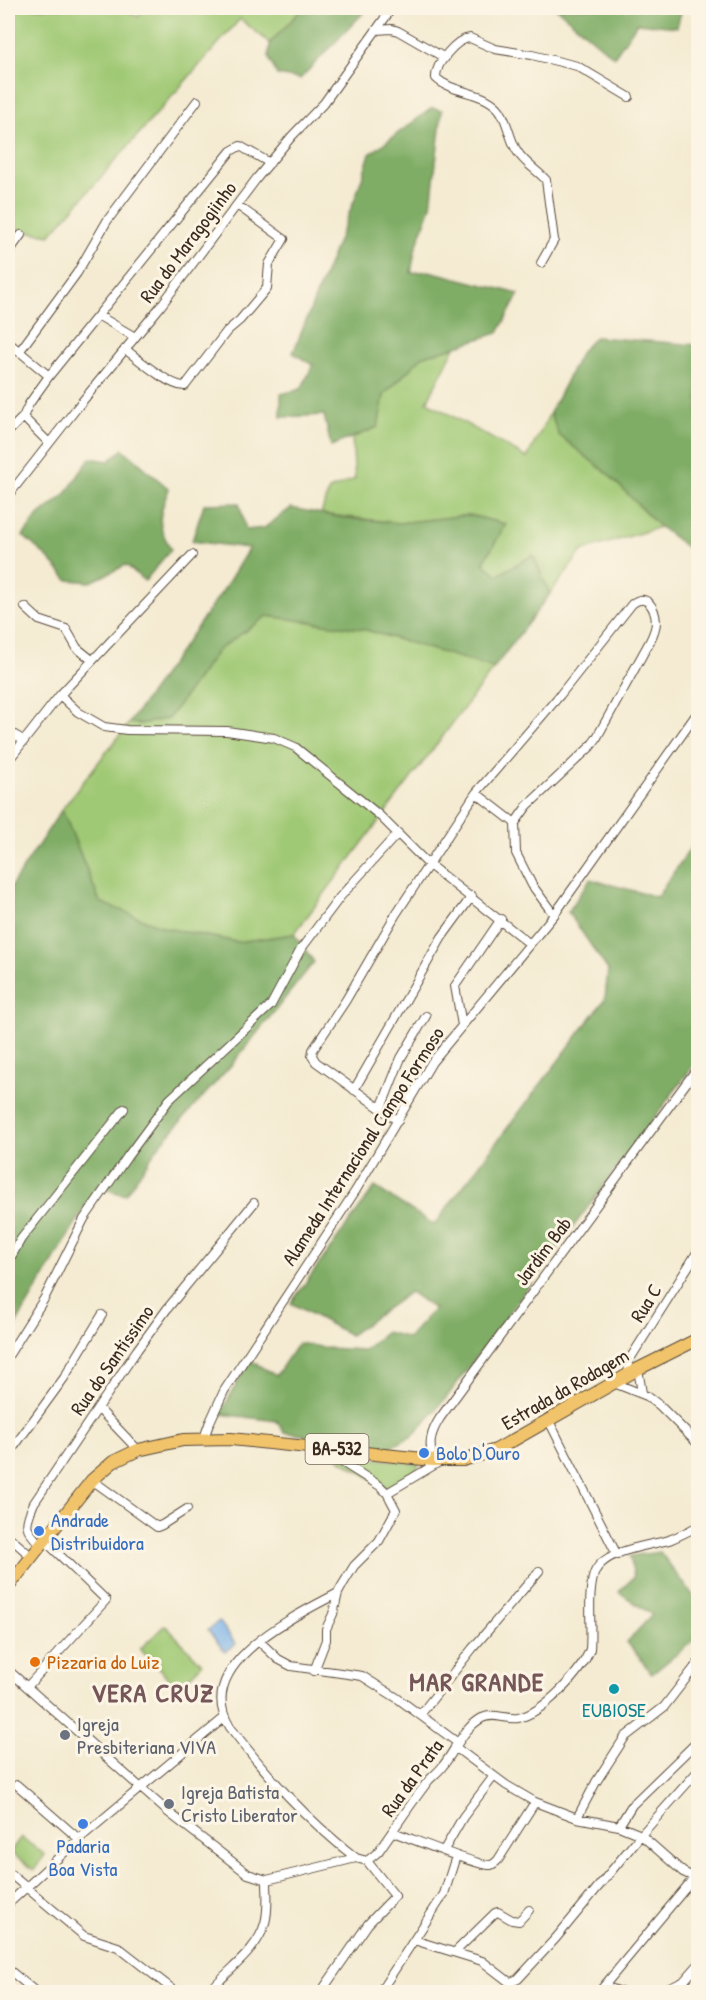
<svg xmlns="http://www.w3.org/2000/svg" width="706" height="2000" viewBox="0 0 706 2000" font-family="'Patrick Hand',sans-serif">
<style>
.green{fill:#a0c975;stroke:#6e7a4a;stroke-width:1.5}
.forest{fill:#80ad66;stroke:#5e6c42;stroke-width:1.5}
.water{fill:#7ab2ea;stroke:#5a6e84;stroke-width:1.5}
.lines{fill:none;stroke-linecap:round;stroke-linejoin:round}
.street-casing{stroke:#574739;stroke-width:10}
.primary-casing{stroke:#574739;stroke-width:14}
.street{stroke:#fff;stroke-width:8}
.primary{stroke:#f1c36a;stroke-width:12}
.shop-dot{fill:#3f7fe0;stroke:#fcf5e5;stroke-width:2}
.food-dot{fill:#e8710a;stroke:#fcf5e5;stroke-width:2}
.culture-dot{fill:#0f9aa8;stroke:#fcf5e5;stroke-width:2}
.worship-dot{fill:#6b7280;stroke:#fcf5e5;stroke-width:2}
.labels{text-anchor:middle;stroke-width:6;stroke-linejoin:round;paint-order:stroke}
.shield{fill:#fcf5e5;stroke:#75675a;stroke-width:1.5}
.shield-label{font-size:18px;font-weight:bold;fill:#3b2a1e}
.street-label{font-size:20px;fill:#3b2a1e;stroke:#fcf5e5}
.shop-label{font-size:20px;fill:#366cbe;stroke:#fcf5e5;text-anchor:start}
.food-label{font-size:20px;fill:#c56008;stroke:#fcf5e5;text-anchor:start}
.culture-label{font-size:20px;fill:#0d838f;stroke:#fcf5e5}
.worship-label{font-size:20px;fill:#5b616d;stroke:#fcf5e5;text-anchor:start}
.district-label{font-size:26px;font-weight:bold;letter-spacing:1.5px;fill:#755659;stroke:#fcf5e5}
</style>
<rect width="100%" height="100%" fill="#fcf5e5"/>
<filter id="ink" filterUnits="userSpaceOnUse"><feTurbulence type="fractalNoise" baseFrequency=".0167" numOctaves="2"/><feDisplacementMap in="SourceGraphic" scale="12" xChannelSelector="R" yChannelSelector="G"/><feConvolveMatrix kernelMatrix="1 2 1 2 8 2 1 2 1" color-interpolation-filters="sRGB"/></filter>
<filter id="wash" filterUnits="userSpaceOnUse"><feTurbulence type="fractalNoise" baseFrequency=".008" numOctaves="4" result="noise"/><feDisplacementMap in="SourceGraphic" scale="24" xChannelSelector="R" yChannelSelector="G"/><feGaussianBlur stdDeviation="1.35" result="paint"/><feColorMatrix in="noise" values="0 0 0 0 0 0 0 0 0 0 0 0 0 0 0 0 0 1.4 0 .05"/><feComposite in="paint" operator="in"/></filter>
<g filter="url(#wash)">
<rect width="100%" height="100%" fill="#f4ebd2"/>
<path class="green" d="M8,8H122L138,17L144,8H303L270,43L240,19L50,235L19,230L8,231Z
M455,347L427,402L527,458L550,413L559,435L609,475L660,527L582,551L550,594L533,555L498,575L483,563L506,524L469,515L399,523L321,514L329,490L355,479L352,438L378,427L384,395L422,356Z
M267,616L363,629L494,668L294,934L238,942L165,928L100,902L62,809L129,723L140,724L169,718L218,650Z
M340,1454L419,1464L416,1471L390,1490L338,1458Z
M165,1625L202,1664L178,1688L140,1649Z
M21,1837L45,1855L34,1870L10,1852Z"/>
<path class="forest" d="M303,8H368L300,79L277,75L269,58L270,43Z
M556,8H682L677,27L637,23L614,57Z
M432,108L442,110L431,206L415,250L411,273L429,271L519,294L498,333L422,357L384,395L378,427L331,446L324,415L281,417V394L301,389L313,365L293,353L356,196L370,154Z
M595,337L698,345V556L660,527L609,475L559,435L550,413L582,350Z
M123,449L169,489C158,515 156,525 171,549L145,581L126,565L91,582L68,580L46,556L23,536L37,517L65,495L90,458L109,461Z
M239,503L246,530L264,528L291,508L344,518L399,523L469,515L506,524L483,563L498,575L533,555L550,594L494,668L363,629L267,616L218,650L169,718L140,724L129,723L224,589L249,548L192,541L204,504Z
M62,809L100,902L165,928L238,942L294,934L314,962L233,1063L158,1147L125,1195L97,1187L8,1338V891Z
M698,837V1059L446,1398L413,1436L387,1449L284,1432L277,1421L220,1414L250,1360L276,1376L298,1343L327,1348L364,1350L386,1332L408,1338L434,1309L410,1292L350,1335L291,1303L375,1187L434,1225L605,999L608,970L568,912L590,879L657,897Z
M660,1552L698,1602V1637L652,1674L627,1642L652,1615L619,1592L634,1577L630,1556Z"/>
<path class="water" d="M219,1621L236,1644L225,1652L208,1630Z"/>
</g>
<g filter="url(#ink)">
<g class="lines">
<defs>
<path id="street" d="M376,30L392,29L398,31L445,58
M8,253L21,235
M541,263L554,240L546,180C537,170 524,163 517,151C509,139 507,117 498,108C481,90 453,94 436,78C435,64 456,39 470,38L495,49L532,55L577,66L629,97
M99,316L135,337
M8,342L49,376
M125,349C138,359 170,387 185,386L227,331L240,320L267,288L269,264L284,239L237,205
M19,352L77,273L107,221L197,101
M8,432L23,417
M49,443L23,417L29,404L49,376L231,151L240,146L270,163
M8,496L76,409L160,307L257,178L292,136L324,103L392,8
M25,607L39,620L66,629L77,648L92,660
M60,695L78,712L104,727L127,730L227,731L274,738L295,747L379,815L428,864L530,944
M8,731L23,740
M8,761L60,695L192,555
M476,793L515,823
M462,1025L455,986L501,919
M354,1090L442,937L472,896
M381,1108L401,1058L426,1016
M398,1121L316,1062L312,1056L313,1050L346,1000L396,914L476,793L560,695L632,604C646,592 655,607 656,622C656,628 653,635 650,641L596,739L590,747L527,806L515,823L516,853L532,885L554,915
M8,1262L21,1239L124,1109
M8,1356L44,1299L84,1219L127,1157L169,1100L271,1005L301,949L340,897L398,833
M638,1369L642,1393
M629,1375L628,1362L698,1251
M614,1383L647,1396L659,1405L698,1444
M98,1408L138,1450
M549,1421L617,1555
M204,1438L209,1424L224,1391L356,1190L432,1062L554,915L698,712
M8,1455L64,1378L102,1315
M433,1460C428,1443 431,1432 440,1418L698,1067
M92,1480L157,1527L162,1525L187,1509
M387,1493L441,1461
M8,1536L32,1557
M41,1545C23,1528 25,1524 34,1503L137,1350L167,1309L254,1203
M338,1593C295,1616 191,1665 230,1727C269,1778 306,1819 356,1858
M259,1641L278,1659L291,1666L362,1676L397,1698L458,1743
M8,1670L168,1812L248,1874L267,1880L356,1858L367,1861L395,1896L368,1924L321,1992
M314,1671L326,1640V1629L333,1614L338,1593L343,1584L354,1566L379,1541L396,1510L387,1493L380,1486L321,1449
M27,1687L106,1600L44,1540
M420,1715L472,1649L539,1571
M455,1747L506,1785L535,1802L577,1818L619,1826L641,1835L683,1872L698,1879
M17,1785L79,1839
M577,1818L596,1782L625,1737L664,1707L698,1663
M619,1826L632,1805L698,1741
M393,1832C408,1837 480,1867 491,1865C494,1864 496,1862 498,1860L535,1802
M444,1850L463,1817L494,1776
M367,1861L378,1852C395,1828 411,1803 429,1780C433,1776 438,1772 442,1767C456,1750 462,1729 482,1718C494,1712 506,1720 518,1718C543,1713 582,1672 590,1649C592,1625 587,1597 594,1574C602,1550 648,1546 669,1540C679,1536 689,1531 698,1526
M8,1872L84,1936L118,1947L176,1992
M8,1904L79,1839L224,1718
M414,1940L482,1961L508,1981L511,1982L518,1979L556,1938L641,1835L698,1771
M455,1952L495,1913L498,1912L512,1920L519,1921L529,1910
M8,1969L36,1992
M604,1986L621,1992
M209,1992C227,1970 257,1952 265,1923C269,1909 267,1894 267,1880
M380,1992L444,1894L456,1856
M599,1992L698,1873
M661,1992L683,1982L698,1965"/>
<path id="primary" d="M8,1587L92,1480L113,1462L138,1450L183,1440L231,1439L433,1460H463L496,1450L638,1369L698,1339"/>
</defs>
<use href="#street" class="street-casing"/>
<use href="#primary" class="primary-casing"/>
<use href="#street" class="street"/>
<use href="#primary" class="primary"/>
</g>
</g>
<g class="shop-dot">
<circle cx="424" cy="1453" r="6"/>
<circle cx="39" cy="1531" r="6"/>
<circle cx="83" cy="1824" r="6"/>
</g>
<circle class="food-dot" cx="35" cy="1662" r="6"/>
<circle class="culture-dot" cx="614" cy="1689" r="6"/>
<g class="worship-dot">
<circle cx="65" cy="1735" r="6"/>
<circle cx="169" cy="1804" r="6"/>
</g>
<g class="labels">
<rect class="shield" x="305.5" y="1434" width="63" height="30" rx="4.5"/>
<g class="shield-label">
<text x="337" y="1455">BA-532</text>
</g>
<g class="street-label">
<text transform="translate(188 242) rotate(-53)" y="7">Rua do Maragogiinho</text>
<text transform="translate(363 1146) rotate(-57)" y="7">Alameda Internacional Campo Formoso</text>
<text transform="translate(543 1251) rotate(-53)" y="7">Jardim Bab</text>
<text transform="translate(646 1303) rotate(-58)" y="7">Rua C</text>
<text transform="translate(112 1360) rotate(-55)" y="7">Rua do Santissimo</text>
<text transform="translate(565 1389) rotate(-30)" y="7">Estrada da Rodagem</text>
<text transform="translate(412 1778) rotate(-54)" y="7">Rua da Prata</text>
</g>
<g class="shop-label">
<text x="436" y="1460">Bolo D'Ouro</text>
<text x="51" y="1527">Andrade<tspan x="51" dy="23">Distribuidora</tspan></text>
<text x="83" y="1853" text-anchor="middle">Padaria<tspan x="83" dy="23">Boa Vista</tspan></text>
</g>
<g class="food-label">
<text x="47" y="1669">Pizzaria do Luiz</text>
</g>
<g class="culture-label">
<text x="614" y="1717">EUBIOSE</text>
</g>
<g class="worship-label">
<text x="77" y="1731">Igreja<tspan x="77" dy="23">Presbiteriana VIVA</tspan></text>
<text x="181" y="1799">Igreja Batista<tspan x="181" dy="23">Cristo Liberator</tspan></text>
</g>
<g class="district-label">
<text x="477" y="1691">MAR GRANDE</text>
<text x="153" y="1702">VERA CRUZ</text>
</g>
</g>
<rect width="706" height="2000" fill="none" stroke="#fcf5e5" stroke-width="30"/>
</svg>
